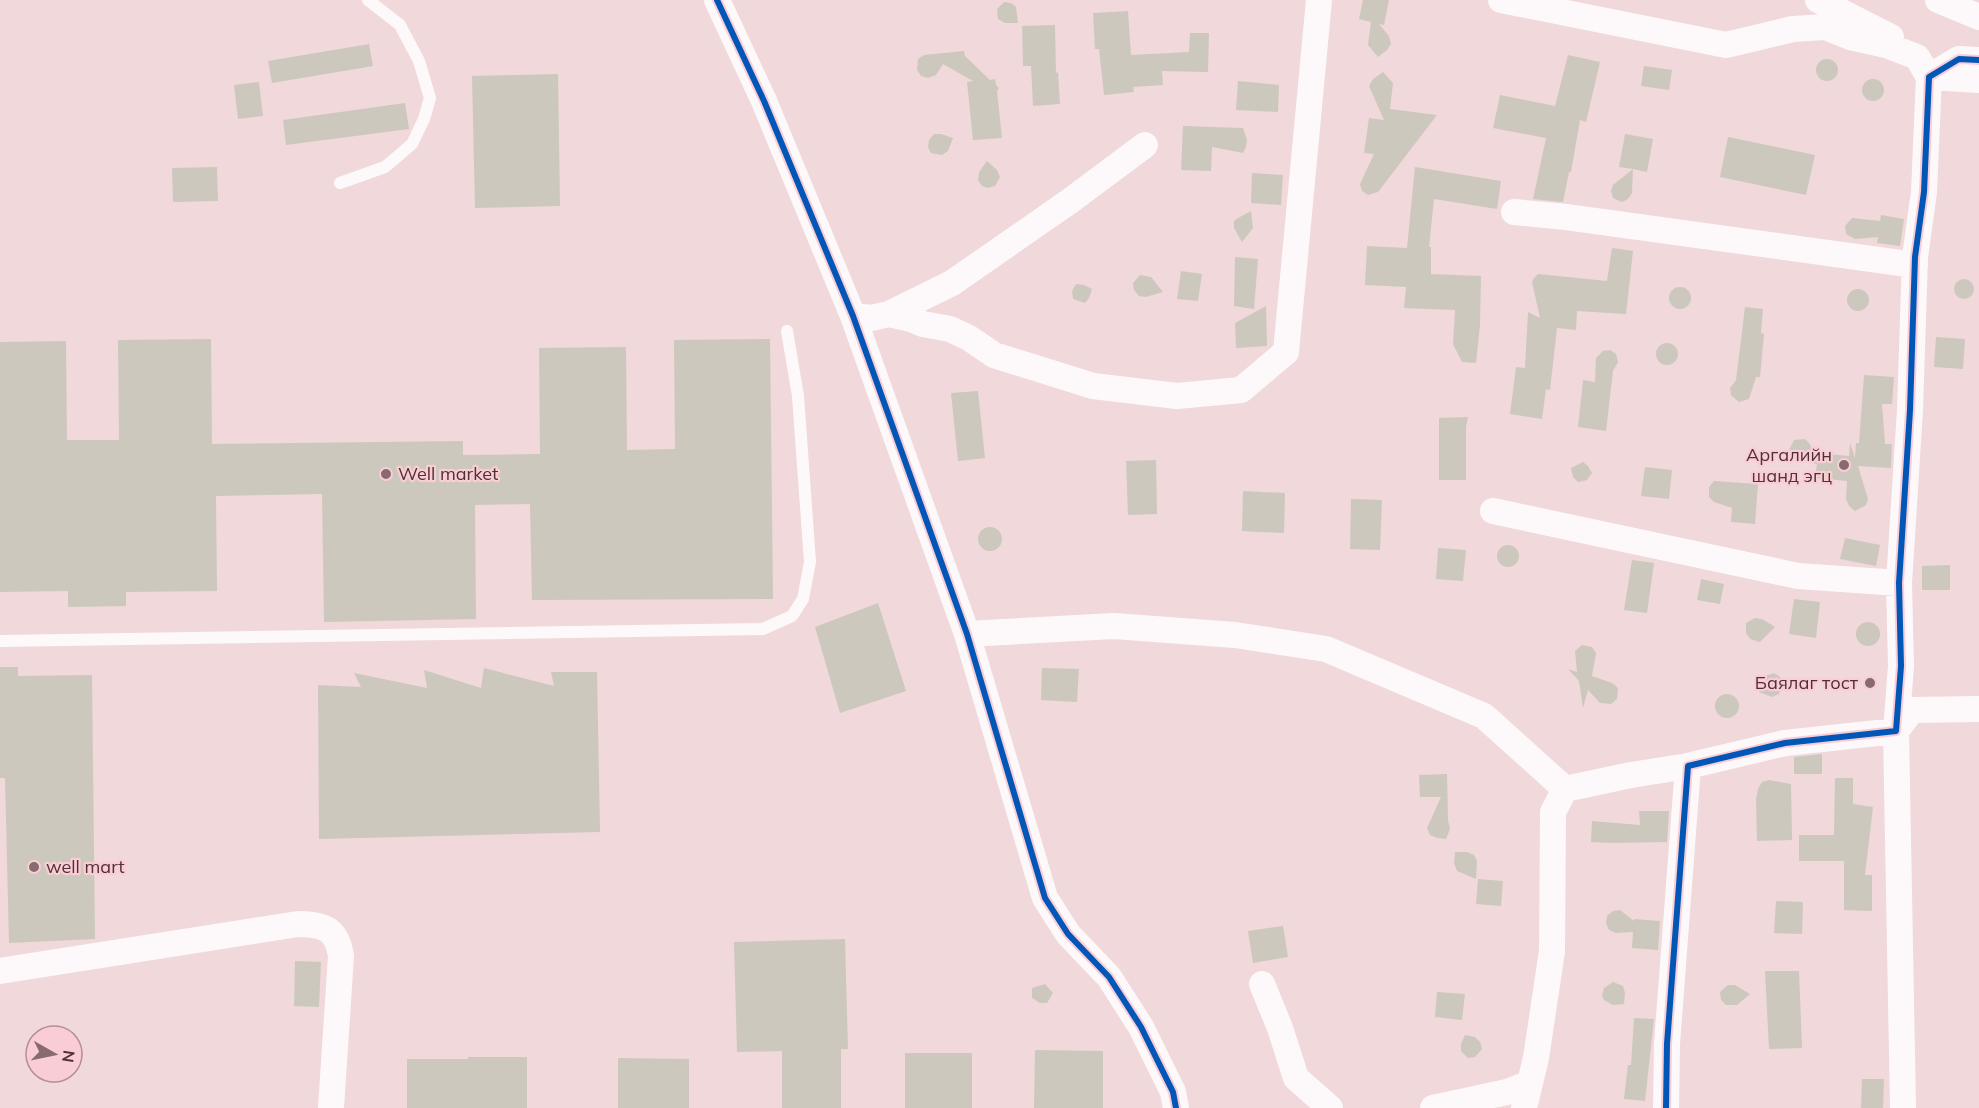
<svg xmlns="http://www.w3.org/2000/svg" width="1979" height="1108" viewBox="0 0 1979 1108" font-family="Mulish,sans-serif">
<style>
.building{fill:#cdc8bd}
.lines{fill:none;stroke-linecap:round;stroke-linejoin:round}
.service{stroke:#fdf9fa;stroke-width:12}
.minor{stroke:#fdf9fa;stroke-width:26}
.cycleway-casing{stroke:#facdd5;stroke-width:10}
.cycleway{stroke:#0057b8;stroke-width:6}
.poi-dot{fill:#876b70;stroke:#facdd5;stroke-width:2}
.labels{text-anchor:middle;stroke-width:4.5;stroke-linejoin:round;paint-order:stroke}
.poi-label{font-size:18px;fill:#4e3137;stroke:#facdd5;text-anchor:end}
</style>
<rect width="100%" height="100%" fill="#f0d8db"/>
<path class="building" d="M1363,0H1389L1384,25L1379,24L1389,36L1391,44L1387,50L1378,57L1368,45L1371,22L1359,19Z
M1004,2L1011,3L1016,7L1018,23H1005L998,19L997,9Z
M1128,11L1131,55L1189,52L1190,33H1209L1208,72L1162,71L1163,85L1133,87L1134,92L1104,95L1099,49H1095L1093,13Z
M1055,25L1056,73L1058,72L1060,104L1033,106L1031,66H1023L1022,26Z
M369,44L373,66L272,83L268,61Z
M964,51L965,56L990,80L995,79L996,85L999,88L997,91L1002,138L973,140L967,82L973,81L943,64L936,75L928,78L921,76L917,70L918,59L924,55Z
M1568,55L1600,62L1586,122L1580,120L1571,172H1569L1563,202L1533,199L1546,138L1493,128L1500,95L1555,106Z
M1816 70a11 11 0 1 1 22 0a11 11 0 1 1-22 0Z
M1644,66L1672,70L1669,90L1641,86Z
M1383,72L1393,83L1390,109L1437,115L1378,192L1368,195L1362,191L1360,184L1374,154L1364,153L1369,118L1384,120L1369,86L1373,79Z
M558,74L560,206L475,208L472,76Z
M1862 90a11 11 0 1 1 22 0a11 11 0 1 1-22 0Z
M1238,81L1279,85L1278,112L1236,110Z
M259,82L263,116L238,119L234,85Z
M405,103L409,129L286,145L283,120Z
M1183,126L1243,128L1247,140L1246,147L1243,153L1212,147L1211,171L1181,170Z
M934,134H941L953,138L948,151L942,155L931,153L928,147L929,140Z
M1625,134L1653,139L1647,172L1633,169L1632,193L1628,199L1622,202L1613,198L1611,191L1613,185L1633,169L1619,167Z
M1728,137L1815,155L1806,195L1720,177Z
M987,161L997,170L1000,177L995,186L988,188L982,186L978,180L979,172Z
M217,167L218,201L173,202L172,168Z
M1415,167L1501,181L1497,209L1434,199L1429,247H1431V274L1481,276L1480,325L1476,363L1462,362L1453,344L1455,310L1404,308L1406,287L1365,285L1367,246L1407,248Z
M1252,173L1283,175L1281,205L1251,203Z
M1251,211L1253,228L1242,242L1234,228V221L1238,218Z
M1881,215L1904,219L1900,246L1877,243L1878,237L1855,239L1846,234L1845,226L1852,218L1880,221Z
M1612,248L1633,251L1626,314L1577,311L1576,330L1557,328L1550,390L1546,389L1542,419L1510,414L1516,367L1525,368L1528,312L1540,318L1532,282L1534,278L1538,274L1607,281Z
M1235,257L1258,259L1254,309L1234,306Z
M1181,271L1202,274L1198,301L1177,299Z
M1140,275L1151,277L1163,292L1146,297L1139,296L1134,290L1133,283Z
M1954 289a10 10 0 1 1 20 0a10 10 0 1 1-20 0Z
M1076,284L1084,285L1092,289L1089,298L1085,303L1073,299L1072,291Z
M1669 298a11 11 0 1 1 22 0a11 11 0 1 1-22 0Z
M1847 300a11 11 0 1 1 22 0a11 11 0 1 1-22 0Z
M1266,306L1267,346L1236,348L1235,323Z
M1745,307L1763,309L1761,333L1764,334L1760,377H1756L1749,399L1739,402L1731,395L1730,388L1736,380Z
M1936,337L1965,339L1963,369L1934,367Z
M211,339L212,444L463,441V455L540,454L539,348L626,347L627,450L675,449L674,340L770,339L773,599L532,600L530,504L475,505L476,619L324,622L322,494L216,496L217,591L126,592V606L68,607V591L0,592V342L66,341L67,440H119L118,340Z
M1656 354a11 11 0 1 1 22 0a11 11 0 1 1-22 0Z
M1610,350L1616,354L1618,362L1613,371L1606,431L1578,427L1583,380L1595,382L1596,358L1603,351Z
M1864,375L1894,377L1892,404H1882L1885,444H1892L1891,468L1858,466L1868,499L1866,505L1855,511L1849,506L1846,499L1847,481L1815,478L1817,464L1794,459L1789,450L1794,440L1805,439L1810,444L1817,462L1818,453L1849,456L1850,443L1855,458L1856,443H1859Z
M978,391L985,458L958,461L951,393Z
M1468,417L1466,427V480H1439V418Z
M1156,460L1157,514L1128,515L1126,461Z
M1583,462L1588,466L1592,473L1587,480L1578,482L1573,477L1571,468Z
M1645,467L1672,470L1669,499L1641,496Z
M1714,481L1758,484L1755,524L1731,522L1732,508L1714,502L1709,497V487Z
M1243,491L1285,493L1284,533L1242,531Z
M1351,499L1382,500L1380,550L1350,549Z
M978 539a12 12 0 1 1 24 0a12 12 0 1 1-24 0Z
M1845,538L1880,545L1876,566L1840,559Z
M1497 556a11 11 0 1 1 22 0a11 11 0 1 1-22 0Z
M1438,548L1466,550L1463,581L1436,579Z
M1632,560L1654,563L1647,613L1624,610Z
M1950,565V590H1922V566Z
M1701,579L1724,584L1720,604L1697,600Z
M1794,599L1820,602L1816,638L1789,634Z
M878,603L906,691L840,713L815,627Z
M1755,618L1762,619L1775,627L1760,642L1750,639L1746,633V623Z
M1856 634a12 12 0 1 1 24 0a12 12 0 1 1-24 0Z
M1582,645L1592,647L1596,653L1592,676L1612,683L1618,688L1617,699L1611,704L1600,703L1588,690L1583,708L1579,681L1568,669L1577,672L1575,651Z
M0,667H18V676L92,675L95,939L9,943L5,778H0Z
M484,668L554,686L551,672H597L600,832L319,839L318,685L361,687L354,673L427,688L424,670L481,688Z
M1042,668L1079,669L1077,702L1041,700Z
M1774,673L1780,677L1784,684L1779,694L1772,697L1759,692L1763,677Z
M1715 706a12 12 0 1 1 24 0a12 12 0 1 1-24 0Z
M1822,754V774H1794V757Z
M1447,774L1448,820L1450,829L1446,839L1437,838L1430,835L1427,828L1441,797H1420L1419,775Z
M1835,778H1853V804L1873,807L1865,875H1872V911L1844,910V861H1799V835H1834Z
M1769,780L1791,784L1792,840L1757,841L1756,799L1758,789L1762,782Z
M1639,811H1669L1667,842L1611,843L1591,842L1592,821L1640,825Z
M1455,852H1467L1474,855L1477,861L1476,879L1457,871L1454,863Z
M1478,879L1503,881L1501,906L1476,904Z
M1776,901L1803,902L1802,934L1774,933Z
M1620,910L1634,921V919L1660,921L1658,950L1632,948L1633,932L1616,933L1609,930L1606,923L1607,916L1613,911Z
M1283,926L1288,957L1253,963L1248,931Z
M845,939L848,1049H841V1108H782V1051L737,1052L734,942Z
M295,961L321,962L319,1007L294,1006Z
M1765,971H1799L1802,1048L1769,1049Z
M1613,982L1623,986L1625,993L1624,1004L1613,1005L1604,1000L1602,996L1604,988Z
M1045,984L1053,993L1047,1003H1040L1032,998V988Z
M1728,985H1735L1750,994L1737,1005H1726L1721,1000L1720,992Z
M1437,992L1465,994L1462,1020L1435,1017Z
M1634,1018L1654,1019L1645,1101L1624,1099L1628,1065H1631Z
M1465,1035L1475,1037L1480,1042L1482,1049L1475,1057L1468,1058L1461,1051V1044Z
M1035,1050L1103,1051V1108H1034Z
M905,1053H972V1108H905Z
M468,1057H527V1108H407V1059H468Z
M618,1058L689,1059V1108H618Z
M1862,1079H1884L1883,1108H1861Z"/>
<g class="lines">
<path class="service" d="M340,183L385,167L412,144L424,119L430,98L419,61L400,25L368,0
M0,641L763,629L792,616L803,599L810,562L798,396L787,331"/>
<path class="minor" d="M717,0L764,101L853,316L967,634L1045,898L1068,934L1109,977L1141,1027L1173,1092L1176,1108
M1501,0L1726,45L1793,29L1825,27L1850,37L1886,45L1917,57L1929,77L1979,80
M1818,0L1891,37
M1938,0L1979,17
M1514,212L1566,217L1915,265
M889,314L952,283L1070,201L1145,145
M853,316L871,318L889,314L911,319L923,324L950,329L969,338L994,355L1093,386L1177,396L1241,390L1286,352L1319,0
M1493,511L1798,576L1899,583
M967,634L1114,626L1235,635L1326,649L1484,716L1565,789
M0,971L298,924C324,924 337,929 341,956L331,1108
M1262,984L1280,1028L1296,1078L1330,1108
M1433,1108L1507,1092L1530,1083
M1524,1108L1536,1058L1552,951L1553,812L1565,789L1631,775L1688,766
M1666,1108L1667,1044L1688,766L1785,743L1896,731L1901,666L1899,583L1910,410L1915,257L1924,192L1929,77L1959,59L1979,60
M1903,1108L1896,731L1912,710L1979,709"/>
<defs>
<path id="cycleway" d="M717,0L764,101L853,316L967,634L1045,898L1068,934L1109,977L1141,1027L1173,1092L1176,1108
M1666,1108L1667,1044L1688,766L1785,743L1896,731L1901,666L1899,583L1910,410L1915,257L1924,192L1929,77L1959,59L1979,60"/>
</defs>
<use href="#cycleway" class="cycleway-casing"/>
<use href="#cycleway" class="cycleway"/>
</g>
<g class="poi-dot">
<circle cx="1844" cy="465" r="6"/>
<circle cx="386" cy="474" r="6"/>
<circle cx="1870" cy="683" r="6"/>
<circle cx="34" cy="867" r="6"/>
</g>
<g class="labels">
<g class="poi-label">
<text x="1832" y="461">Аргалийн<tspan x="1832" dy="21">шанд эгц</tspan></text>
<text x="398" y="480" text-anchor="start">Well market</text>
<text x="1858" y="689">Баялаг тост</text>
<text x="46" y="873" text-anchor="start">well mart</text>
</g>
</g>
<g transform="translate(54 1054) rotate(99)"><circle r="28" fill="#facdd5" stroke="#b58f96" stroke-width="1.5"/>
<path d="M0-4.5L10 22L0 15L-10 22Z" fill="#876b70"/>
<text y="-9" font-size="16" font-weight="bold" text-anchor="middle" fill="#4e3137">N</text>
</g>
</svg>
